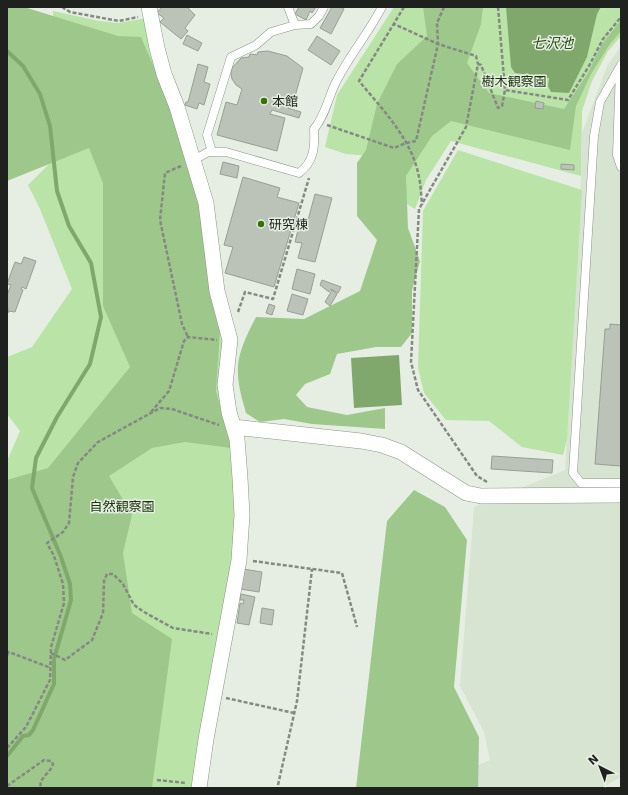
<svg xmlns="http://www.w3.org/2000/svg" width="628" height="795" viewBox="0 0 628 795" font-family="'DejaVu Sans','Noto Sans JP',sans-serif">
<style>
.built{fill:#d8e4d2}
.green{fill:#bae3a7}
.forest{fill:#9ec88b}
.water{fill:#80a86d}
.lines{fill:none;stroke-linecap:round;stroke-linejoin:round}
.stream{stroke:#80a86d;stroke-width:4}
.building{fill:#bbc3b8;stroke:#979e94}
.lane-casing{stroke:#8d948a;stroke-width:9}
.street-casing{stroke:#8d948a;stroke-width:16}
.path{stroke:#848982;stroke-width:2.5;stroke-dasharray:4 2;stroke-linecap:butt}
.lane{stroke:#fff;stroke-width:8}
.street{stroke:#fff;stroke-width:15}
.poi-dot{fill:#357103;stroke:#e6eee3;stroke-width:1.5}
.labels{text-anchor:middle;stroke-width:3;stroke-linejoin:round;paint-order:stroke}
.park-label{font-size:13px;fill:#1a350b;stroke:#e6eee3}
.poi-label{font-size:13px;fill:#1e211d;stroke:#e6eee3;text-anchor:start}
.water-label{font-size:14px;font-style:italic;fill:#2a5013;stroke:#e6eee3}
</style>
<rect width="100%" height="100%" fill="#e6eee3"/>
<path class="built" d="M621,46V777L601,788H458V774L490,760L484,732L460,686L474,507L565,470L581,176L582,133L607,66Z"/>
<path class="green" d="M394,7H621V36L608,51L592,81L582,111L581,176L451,141L426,180L415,209L377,186L384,157L346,154L325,147L337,95Z
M53,11L99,21L118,23L147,18L226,342L235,442L239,518L195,788H7V461L20,431L7,414V357L32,347L72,289L40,209L28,185L62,151Z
M458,150L582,190L567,440L563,455L522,447L489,421L446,420L424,393L418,368L423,211Z"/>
<path class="forest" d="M7,7H24L118,36L141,37L164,90L201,208L215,314L220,331L216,391L231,448L185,442L152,448L109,476L132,515L123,553L132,613L172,639L152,788H7V480L48,468L130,367L103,306V183L89,148L7,181Z
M423,7H483L481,24L467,63L489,93L564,109L588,73L602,44L621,20V31L610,44L591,74L576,106L570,150L451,121L432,136L406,176L408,228L420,261L412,290V333L401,347H376L337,354L330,374L305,384L296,395L307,407L347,415L385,408V429L312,424L284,419L260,422L246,413C233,369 235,358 256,317L304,319L360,291L377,240L357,216V163L366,150L377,104L397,64L427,36Z
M414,490L445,507L467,540L454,687L479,737L478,788H356L387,521Z"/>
<path class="water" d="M506,7H601L597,14L587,57L569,93L551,92L548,86L549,78L515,73L511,67Z
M399,355L402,405L354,408L351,358Z"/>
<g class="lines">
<path class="stream" d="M7,51L23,66L40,94L50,126L57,191L69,226L91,263L101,317L90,364L57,417L36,458L32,488L61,557L70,584L71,600L54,659V684L33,730L29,735L23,736L7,756"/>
</g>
<path class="building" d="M162,7H187L195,15L185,28L188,31L181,39L160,22L164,18L157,13Z
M299,7H316L312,13L310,11L306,20L295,14Z
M332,7H340L344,9L331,34L320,28Z
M187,35L202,43L198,51L183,44Z
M317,36L340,51L331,65L308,50Z
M268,51L287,56L303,68L294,100L290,98L288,108L301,112L299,118L272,110L270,114L285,118L277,151L217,135L226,102L237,105L242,89L236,85L232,79L231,74L232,68L241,58L249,57L250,54L257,55L258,52Z
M198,64L208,67L204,82L210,84L204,105L199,103L197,109L185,105L186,102H188Z
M536,101L544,103L543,109L535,108Z
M223,162L239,166L237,178L220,174Z
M561,164L574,165V170L561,169Z
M243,177L280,188L277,197L299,203L274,287L225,273L233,247L224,245Z
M315,194L332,198L315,262L298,258L302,243L295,242L300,222L307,224Z
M24,257L36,261L26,289L22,287L21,289L23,290L15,312L8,311V313L7,295L11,285L7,284L15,262L21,264Z
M297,269L315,274L310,294L292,289Z
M322,280L341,287L338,293L331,289L329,292L320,285Z
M332,290L337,294L330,306L325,302Z
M292,294L308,299L303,315L287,311Z
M269,304L275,306L272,315L266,313Z
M610,324L621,325V466L595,464L605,329H610Z
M492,456L553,460L552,473L491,469Z
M243,569L262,572L259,592L240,589Z
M241,594L255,597L249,625L237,623L240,603L243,604L244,600H240Z
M262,608L274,610L272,625L260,623Z"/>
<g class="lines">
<defs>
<path id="lane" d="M288,7L295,25
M621,65L600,102L594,136L573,473L581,483H621
M620,69L617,155L621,167
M212,152L207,135L231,57L256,45L271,32L295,25L311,24L319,16L324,7
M194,160L208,152H226L299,173C314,162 315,147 314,129C325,116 328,99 335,84C348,57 368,34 382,7"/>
<path id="street" d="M149,7L157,48L164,74L177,107L206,203L217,291L230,340L225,385L229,412L237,439L240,478L242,515L239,560L206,739L199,788
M234,427L361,441L382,445L401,452L466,493L481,496L621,495"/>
</defs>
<use href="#lane" class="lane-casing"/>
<use href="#street" class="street-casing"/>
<path class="path" d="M62,7L70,12L119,21L138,17
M404,7L359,81C382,109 412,139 419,177C421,186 421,195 422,205
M444,7L437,23L438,44L476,56L478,64
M498,7L505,90L568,100L589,66L603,39L621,17
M327,125L394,148L406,143L416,141L438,44L394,24
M181,166L165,173L160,220L182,324L188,337
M238,312L245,292L273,299L309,178
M151,412L169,391L184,341L188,337L217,340
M487,482L477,476L418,390L411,362L419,209L466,127L478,64L481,65L498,108L502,106L505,90
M253,561L342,573L357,627
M51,653L65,660L92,640L103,613L104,581L107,574H113L123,584L134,605L144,612L173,628L212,634
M7,655L9,652L51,668
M226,698L294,713
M7,748L26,727L50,680L51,647L64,603L63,584L54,556L47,543L63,532L69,523L73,477L78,463L98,442L160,408L172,409L219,425
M157,780L186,783
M278,785L297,701L312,569
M7,786L44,760L51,761L53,764C50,774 38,778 41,788"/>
<use href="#lane" class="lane"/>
<use href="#street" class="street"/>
</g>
<g class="poi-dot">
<circle cx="264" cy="101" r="4"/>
<circle cx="261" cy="224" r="4"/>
</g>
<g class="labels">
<g class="park-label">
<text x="514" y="86">樹木観察園</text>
<text x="122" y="511">自然観察園</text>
</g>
<g class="poi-label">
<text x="272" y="106">本館</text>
<text x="269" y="229">研究棟</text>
</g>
<g class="water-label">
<text x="552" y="48">七沢池</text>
</g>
</g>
<rect width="628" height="795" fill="none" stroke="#1e211d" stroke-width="16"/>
<g transform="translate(600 767) rotate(318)" stroke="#e6eee3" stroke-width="3" paint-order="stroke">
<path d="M0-3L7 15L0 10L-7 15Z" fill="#1e211d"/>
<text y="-6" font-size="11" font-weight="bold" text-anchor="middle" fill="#1e211d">N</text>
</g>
</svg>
